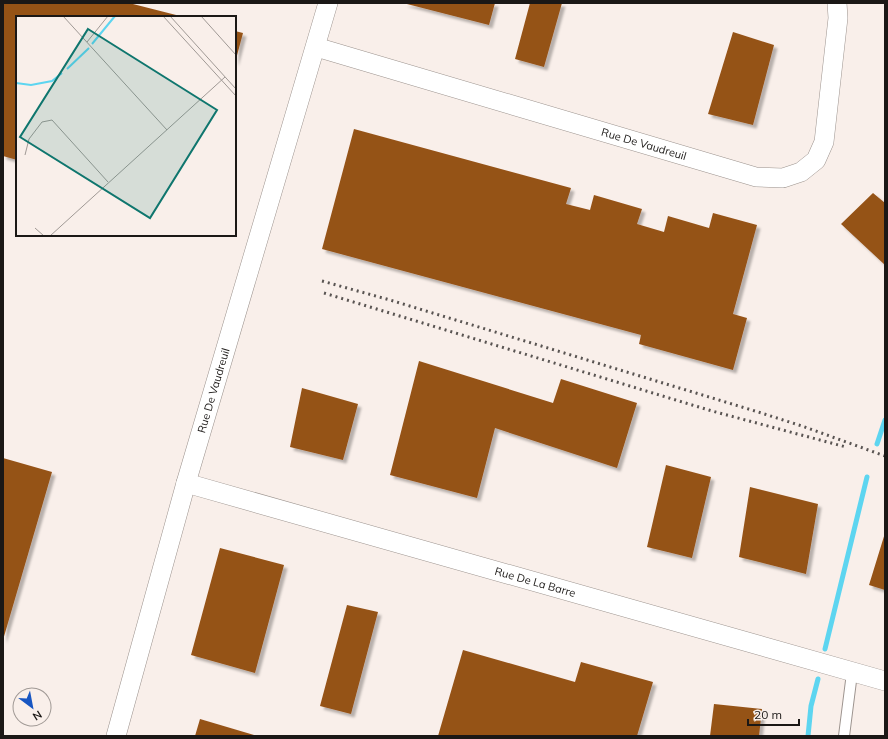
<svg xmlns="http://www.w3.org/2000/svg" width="888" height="739" viewBox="0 0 888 739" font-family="Mulish,sans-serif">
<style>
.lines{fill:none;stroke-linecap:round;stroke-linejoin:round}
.stream{stroke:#5dd5f0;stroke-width:5}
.building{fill:#955218;filter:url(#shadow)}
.lane-casing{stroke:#9c938e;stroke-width:12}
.street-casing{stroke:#9c938e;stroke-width:20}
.lane{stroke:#fff;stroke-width:10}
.street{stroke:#fff;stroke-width:19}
.rail{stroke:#595452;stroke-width:3;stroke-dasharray:2 4;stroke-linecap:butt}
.labels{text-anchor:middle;stroke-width:4;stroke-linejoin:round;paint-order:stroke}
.street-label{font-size:11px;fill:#1b1816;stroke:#f9efea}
.inset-river{fill:none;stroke:#5dd5f0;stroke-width:2}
.inset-road{fill:none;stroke:#a09995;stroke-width:1}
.view{fill:#0f766e;fill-opacity:0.15;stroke:#0f766e;stroke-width:2}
.inset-edge{fill:none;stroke:#1b1816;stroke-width:2}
</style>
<defs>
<filter id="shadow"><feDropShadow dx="3.5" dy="3.5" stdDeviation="1" flood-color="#0004"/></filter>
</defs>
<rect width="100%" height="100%" fill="#f9efea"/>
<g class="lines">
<path class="stream" d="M877,444L885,420
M825,649L867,477
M808,736L811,706L818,679"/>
</g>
<path class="building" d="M3,3H129L180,16L17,17V160L3,156Z
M403,3H495L489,25Z
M530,3H562L544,67L515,59Z
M235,31L243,33L235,63Z
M733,32L774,45L753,125L708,114Z
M354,129L571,188L566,204L590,210L594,195L642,209L637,224L664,232L668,216L709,228L713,213L757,225L733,314L747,318L733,370L639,344L641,335L322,249Z
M873,193L885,203V265L841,224Z
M419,361L553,403L561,379L637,403L617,468L495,428L477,498L390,475Z
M302,388L358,404L343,460L290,447Z
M3,458L52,472L3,640Z
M666,465L711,477L692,558L647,547Z
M750,487L818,504L806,574L739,557Z
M885,533V590L869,585Z
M220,548L284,565L255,673L191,655Z
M347,605L378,612L351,714L320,706Z
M463,650L575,682L581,662L653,682L637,736H438Z
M714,704L762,709L759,736H710Z
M200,719L254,735V736H195Z"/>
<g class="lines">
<defs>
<path id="lane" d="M844,736L852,673"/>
<g id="street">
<path id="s1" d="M316,47L756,177L783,178L801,172L816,160L824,142L838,18L837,3"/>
<path id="s2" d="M186,483L885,681"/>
<path id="s3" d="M116,736L186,483L328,3"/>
</g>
</defs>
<use href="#lane" class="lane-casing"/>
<use href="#street" class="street-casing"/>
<use href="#lane" class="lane"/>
<use href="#street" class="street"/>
<path class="rail" d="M322,281L390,300L755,411L802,426L885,456
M324,293L712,411L846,447"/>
</g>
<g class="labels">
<g class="street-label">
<text dy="4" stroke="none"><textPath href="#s1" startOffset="342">Rue De Vaudreuil</textPath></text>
<text dy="4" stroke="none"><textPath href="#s3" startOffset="359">Rue De Vaudreuil</textPath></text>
<text dy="4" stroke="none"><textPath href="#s2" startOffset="363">Rue De La Barre</textPath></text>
</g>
</g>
<g transform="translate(16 16)">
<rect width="220" height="220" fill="#f9efea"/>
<path class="inset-river" d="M76,28L99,0M51,53L73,32M0,67L15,69L36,65L46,57"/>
<path class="inset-road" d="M47,0L151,114M147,0L220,80M154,0L220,73M185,0L220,39M71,26L92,0M9,139L13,123L26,106L36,104L92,166M19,212L28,220M34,220L209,61"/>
<path class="view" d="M72,13L201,94L134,202L4,121Z"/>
<rect width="220" height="220" class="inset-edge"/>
</g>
<rect width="888" height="739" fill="none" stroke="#1b1816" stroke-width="8"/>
<g transform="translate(32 707) rotate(148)"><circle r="19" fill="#f9efea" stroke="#a09995"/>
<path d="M0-3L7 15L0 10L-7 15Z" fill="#1856c2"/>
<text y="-6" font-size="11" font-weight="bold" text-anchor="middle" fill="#1b1816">N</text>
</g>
<path d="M748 719v6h51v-6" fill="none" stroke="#1b1816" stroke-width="2"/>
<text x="754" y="719" font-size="12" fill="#1b1816" stroke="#f9efea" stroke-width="3" paint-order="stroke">20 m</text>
</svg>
